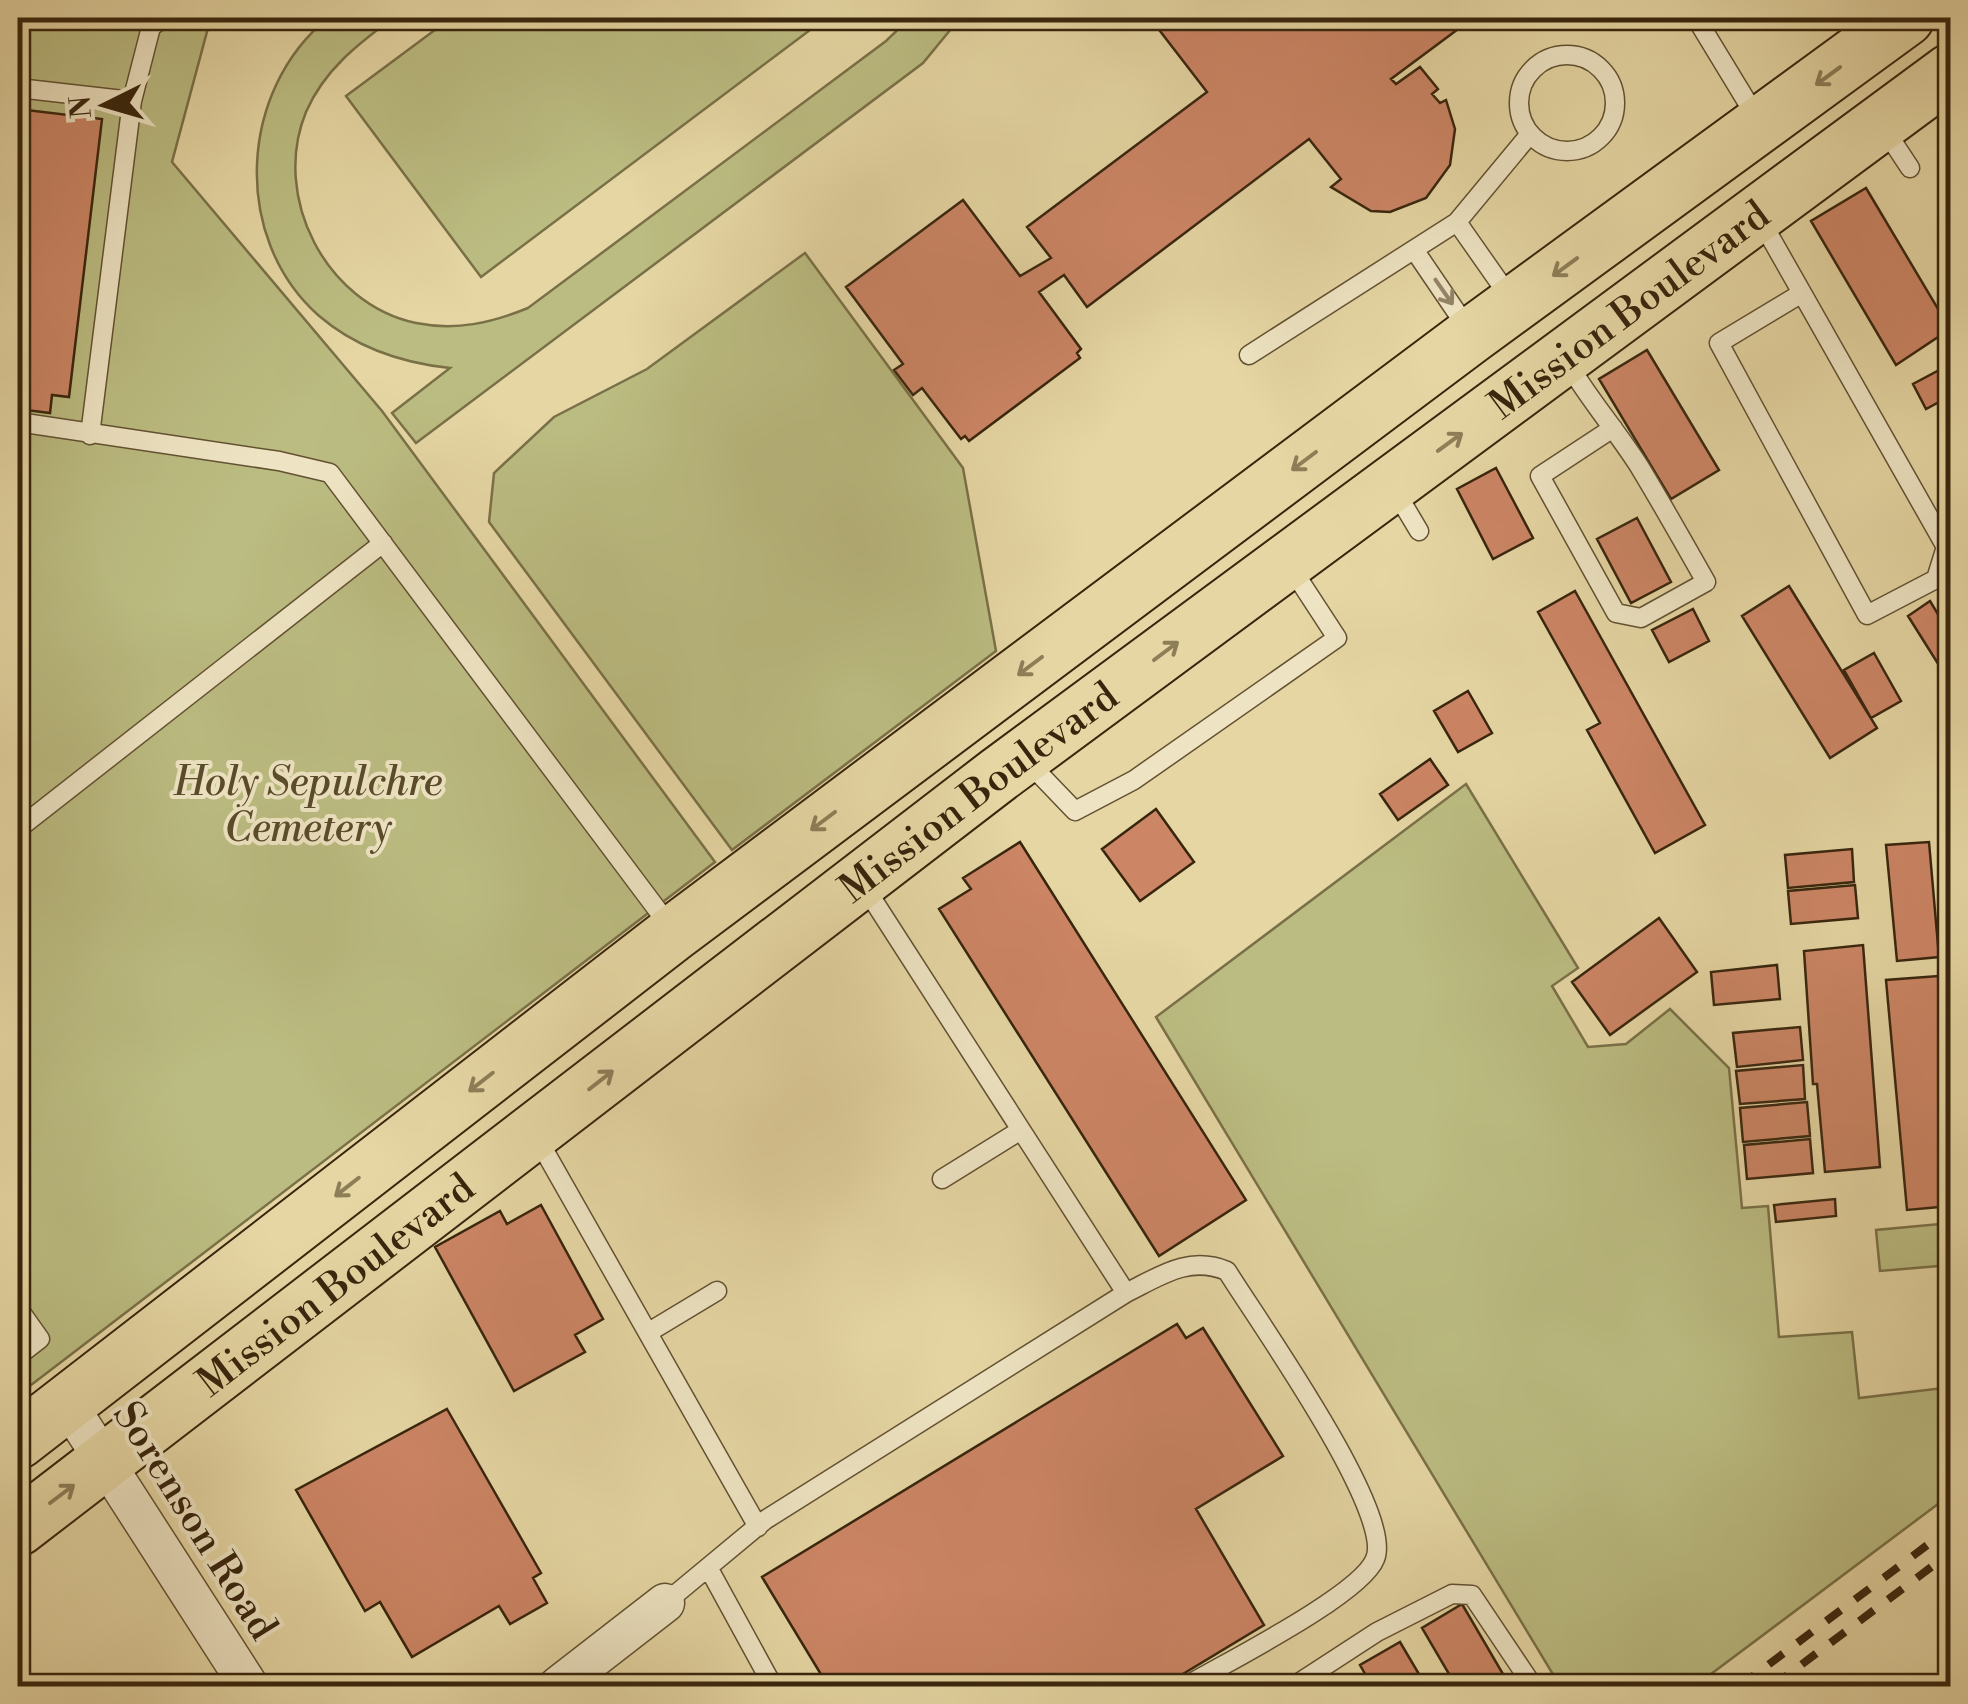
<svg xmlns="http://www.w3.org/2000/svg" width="1968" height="1704" viewBox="0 0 1968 1704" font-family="'Libre Bodoni',serif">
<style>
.green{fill:#bbbc81;stroke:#7a7047;stroke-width:2.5}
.building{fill:#cc8565;stroke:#38250d;stroke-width:2.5}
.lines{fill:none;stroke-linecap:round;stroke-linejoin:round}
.lane-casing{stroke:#635132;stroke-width:21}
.street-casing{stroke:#635132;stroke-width:41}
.primary-casing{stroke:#38250d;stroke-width:59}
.lane{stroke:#eee4c3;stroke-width:18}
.street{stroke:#eee4c3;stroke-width:38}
.primary{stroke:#e5d6a3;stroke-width:55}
.rail{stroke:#38250d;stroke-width:8;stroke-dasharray:18 18;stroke-linecap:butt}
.oneway{stroke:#8e7e58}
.oneway2{stroke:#938468}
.labels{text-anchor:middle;stroke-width:8;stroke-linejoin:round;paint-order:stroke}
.street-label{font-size:40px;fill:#38250d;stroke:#eee4c3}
.park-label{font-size:40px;font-style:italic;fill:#594b2a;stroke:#eee4c3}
</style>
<rect width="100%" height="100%" fill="#e5d6a3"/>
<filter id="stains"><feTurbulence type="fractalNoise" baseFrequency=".002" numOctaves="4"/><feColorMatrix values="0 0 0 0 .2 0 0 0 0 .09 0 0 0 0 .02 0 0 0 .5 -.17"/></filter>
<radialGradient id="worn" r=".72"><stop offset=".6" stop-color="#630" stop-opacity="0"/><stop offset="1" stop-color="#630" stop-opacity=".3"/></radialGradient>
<path class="green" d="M18,18H222L208,28L172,162L382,411L715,862L18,1395Z
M328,18H393C358,44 324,70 306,112C271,197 326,304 416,323C456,331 491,323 528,308L886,41L910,18H960L923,63L416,443L392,413L450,368C402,363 356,348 318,315C231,237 239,90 328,18Z
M451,18H826L481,277L346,96Z
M805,253L963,468L996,651L732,850L489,522L494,473L554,417L647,369Z
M1466,784L1578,968L1552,986L1588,1047L1626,1044L1670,1009L1729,1068L1742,1208L1768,1206L1779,1337L1852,1332L1859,1398L1944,1388L1942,1348L1950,1344V1495L1695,1686H1560L1156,1017Z
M1950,1223V1265L1880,1271L1876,1230Z"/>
<path class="building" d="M1150,18H1473L1391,79L1396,84L1420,67L1438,89L1432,94L1440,103L1446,100L1455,129L1450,165L1426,198L1390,212L1371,211L1331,187L1341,179L1309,139L1087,307L1064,275L1039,292L1081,349L1077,353L1080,358L969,441L965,436L961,439L922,388L913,395L894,370L903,364L846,287L963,200L1020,276L1051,258L1027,227L1207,92Z
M18,109L102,119L69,397L52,395L50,413L18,409Z
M1866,188L1950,329L1896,365L1811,221Z
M1647,350L1719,470L1671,499L1599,379Z
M1945,367L1950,378V396L1926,409L1913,384Z
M1496,468L1533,538L1493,559L1457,489Z
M1637,518L1671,582L1631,603L1597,539Z
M1789,586L1877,728L1830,758L1742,616Z
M1575,591L1705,825L1655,853L1587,730L1600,723L1538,612Z
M1930,601L1950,634V676L1947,678L1908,616Z
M1693,609L1709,641L1669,662L1652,630Z
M1874,653L1901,701L1871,718L1844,670Z
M1468,691L1492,733L1458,752L1434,711Z
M1430,759L1448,785L1398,820L1380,794Z
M1156,809L1194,862L1140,901L1102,849Z
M1020,842L1246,1200L1159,1256L939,909L971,889L963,878Z
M1929,842L1939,957L1897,961L1886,845Z
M1852,849L1854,882L1788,888L1785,855Z
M1855,885L1858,918L1791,924L1788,891Z
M1659,918L1697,972L1610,1035L1572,982Z
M1863,945L1880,1167L1825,1172L1817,1084H1813L1804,951Z
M1777,965L1780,999L1714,1005L1711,972Z
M1938,976L1940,998L1950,997V1206L1907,1210L1886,980Z
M1800,1027L1803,1060L1737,1067L1733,1033Z
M1803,1065L1805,1099L1740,1104L1736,1071Z
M1807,1102L1810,1136L1743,1142L1740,1108Z
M1810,1139L1813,1173L1747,1179L1744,1145Z
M1835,1199L1836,1216L1776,1222L1774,1205Z
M541,1205L603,1319L575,1335L585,1352L514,1391L435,1247L500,1211L507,1224Z
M1177,1324L1186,1338L1203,1328L1283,1456L1196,1509L1264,1625L1163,1686H828L762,1577Z
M447,1409L541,1573L533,1578L547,1603L510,1624L499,1606L412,1657L380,1602L365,1611L296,1490Z
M1462,1604L1510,1686H1456L1422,1628Z
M1400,1642L1426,1686H1372L1360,1665Z"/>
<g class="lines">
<defs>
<path id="lane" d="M1696,18L1758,120
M1519 103a48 48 0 1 1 96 0a48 48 0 1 1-96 0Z
M18,88L132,101
M1883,127L1910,168
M1760,219L1802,293
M1457,222L1511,299
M1415,251L1468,329
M1802,293L1946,547L1936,579L1867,615L1719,343Z
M1249,355L1457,222L1530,134
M1567,362C1588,398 1616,430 1639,466C1662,504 1684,543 1706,582L1641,618L1616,613L1540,476L1613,428
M18,422L279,461L330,473L671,928
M90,435L132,101L151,27L163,18
M1394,489L1419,531
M1027,761L1075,811L1134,780L1337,638L1290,566
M18,829L383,543
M864,886L1126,1293
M536,1136L758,1527
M942,1179L1021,1130
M18,1308L40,1339L18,1356
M649,1332L717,1291
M709,1569L773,1686
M665,1603L765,1520L1126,1293C1160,1276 1189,1255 1227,1271C1256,1318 1395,1513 1375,1559C1361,1595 1225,1663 1186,1686
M1294,1686L1377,1632L1452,1594L1472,1595L1533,1686"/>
<path id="street" d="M67,1403L249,1686
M558,1686L665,1603"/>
<g id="primary">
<path d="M18,1441L674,933L1472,335L1906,18"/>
<path id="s1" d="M18,1528L998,775L1950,72"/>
</g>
</defs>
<use href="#lane" class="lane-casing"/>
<use href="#street" class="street-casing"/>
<use href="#primary" class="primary-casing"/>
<use href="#lane" class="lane"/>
<use href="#street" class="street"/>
<use href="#primary" class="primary"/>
<path class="rail" d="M1740,1686L1950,1528
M1773,1686L1950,1553"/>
</g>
<defs><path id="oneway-shaft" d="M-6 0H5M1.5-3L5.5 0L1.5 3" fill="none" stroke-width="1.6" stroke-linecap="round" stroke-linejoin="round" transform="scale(2.5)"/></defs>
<g class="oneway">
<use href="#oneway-shaft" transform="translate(1828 76) rotate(144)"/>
<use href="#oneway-shaft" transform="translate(1565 267) rotate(144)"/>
<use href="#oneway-shaft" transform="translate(1450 442) rotate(-36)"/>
<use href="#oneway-shaft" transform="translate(1304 461) rotate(143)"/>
<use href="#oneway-shaft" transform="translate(1166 651) rotate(-37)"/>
<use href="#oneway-shaft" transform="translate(1030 666) rotate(143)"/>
<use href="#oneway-shaft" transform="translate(823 821) rotate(143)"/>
<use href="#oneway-shaft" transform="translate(601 1080) rotate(-38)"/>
<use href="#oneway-shaft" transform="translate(481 1082) rotate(142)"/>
<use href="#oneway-shaft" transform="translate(347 1187) rotate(142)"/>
<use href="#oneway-shaft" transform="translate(62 1494) rotate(-37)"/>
</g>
<use class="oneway2" href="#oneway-shaft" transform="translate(1444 292) rotate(55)"/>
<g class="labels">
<g class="street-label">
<text dy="14" stroke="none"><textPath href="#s1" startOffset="2020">Mission Boulevard</textPath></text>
<text dy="14" stroke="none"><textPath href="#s1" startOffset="1210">Mission Boulevard</textPath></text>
<text dy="14" stroke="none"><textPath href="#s1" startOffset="400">Mission Boulevard</textPath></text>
<text transform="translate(196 1520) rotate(58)" y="14">Sorenson Road</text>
</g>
<g class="park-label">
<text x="308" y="795">Holy Sepulchre<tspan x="308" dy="46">Cemetery</tspan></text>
</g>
</g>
<rect width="1968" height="1704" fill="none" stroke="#e5d6a3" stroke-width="60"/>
<rect x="20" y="20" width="1928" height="1664" fill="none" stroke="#38250d" stroke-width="5"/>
<rect x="30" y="30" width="1908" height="1644" fill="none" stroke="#38250d" stroke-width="2.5"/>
<g transform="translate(105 105) rotate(265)" stroke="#eee4c3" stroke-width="8" paint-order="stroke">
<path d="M0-8L18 38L0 25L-18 38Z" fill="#38250d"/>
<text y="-15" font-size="28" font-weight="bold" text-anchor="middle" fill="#38250d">N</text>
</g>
<rect width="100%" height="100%" filter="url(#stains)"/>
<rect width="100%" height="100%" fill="url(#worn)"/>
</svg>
